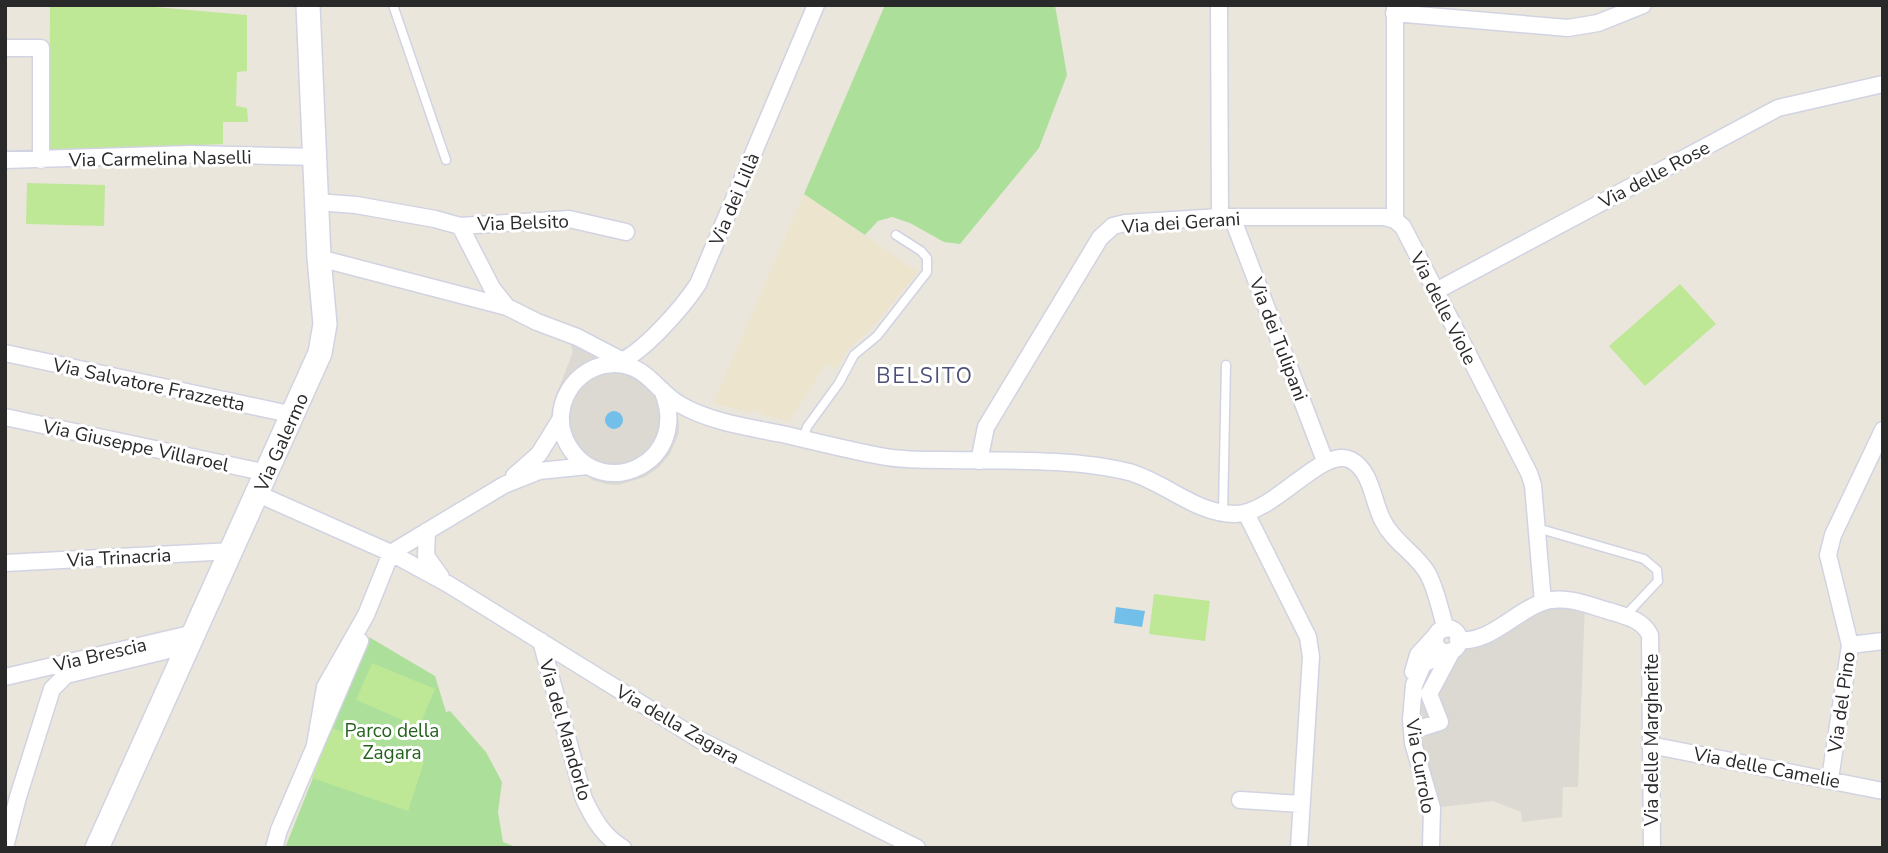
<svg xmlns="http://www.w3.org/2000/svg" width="1888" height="853" viewBox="0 0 1888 853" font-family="'Nunito Sans',sans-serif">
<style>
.education{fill:#ece4cc}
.green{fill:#ace09a}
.pitch{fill:#bee796}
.plaza{fill:#dbd9d2}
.water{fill:#72c0ea}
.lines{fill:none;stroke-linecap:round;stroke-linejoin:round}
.service-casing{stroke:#d1d3e2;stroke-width:11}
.minor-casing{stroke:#d1d3e2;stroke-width:19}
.secondary-casing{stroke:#d1d3e2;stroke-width:26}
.service{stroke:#fff;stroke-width:8}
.minor{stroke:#fff;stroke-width:16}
.secondary{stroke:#fff;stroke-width:23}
.labels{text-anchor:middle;stroke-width:6;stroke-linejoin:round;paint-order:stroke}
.street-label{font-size:19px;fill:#292929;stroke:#fff}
.park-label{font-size:19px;fill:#25631c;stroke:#fff}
.neighbourhood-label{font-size:21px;letter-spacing:2px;fill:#4c5078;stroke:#fff}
</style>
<rect width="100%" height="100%" fill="#ebe6dc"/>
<path class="education" d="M804,194L918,272L870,330L848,349L836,370L827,363L789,421L762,415V412L753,410L752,413L713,403Z"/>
<path class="green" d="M885,5H1055L1067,75L1039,148L960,244L944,242L910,223L892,217L878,221L865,235L804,194Z
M369,637L435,676L446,712L450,711L486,752L502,782L498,812L503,842L519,848H285Z"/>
<path class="pitch" d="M50,5H131L247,15V71L237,72L236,106L247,108L248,122H223V144L49,152Z
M27,183L105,185L104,226L26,224Z
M1680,284L1716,324L1645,386L1609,346Z
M1154,594L1210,601L1205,641L1149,634Z
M372,663L435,689L419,727L356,700Z
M332,728L424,762L408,811L312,778Z"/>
<path class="plaza" d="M577,337L675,402L679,423V433L670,454L659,467L645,477L618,485L606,484L592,480L565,458L557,443L551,417L554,400L573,352L571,346Z
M1585,605L1578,787H1563L1562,817L1522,822L1521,812L1493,801L1432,808L1411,720L1428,660L1526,610Z"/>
<path class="water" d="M605 420a9 9 0 1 1 18 0a9 9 0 1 1-18 0Z
M1116,607L1145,611L1142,627L1114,623Z"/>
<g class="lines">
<defs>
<path id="service" d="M393,5L446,160
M803,439L807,427L839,383L854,355L877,336L927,272V258L921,251L896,235
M1223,513L1226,365
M1537,528L1644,559L1657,570L1658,581L1625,616"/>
<path id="minor" d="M1219,5L1220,217
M1395,5V220
M1394,13L1568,28L1598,23L1643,5
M5,48H41V160
M5,160L191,154L315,157
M317,202L356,205L435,219L460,226L569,219L626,232
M1232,217L1325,461
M1395,220L1403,227L1529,473L1533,485L1543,602
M460,226L492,288L507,307
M319,258L507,307L537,322L577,337L627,363
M1436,291L1778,108L1883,84
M5,353L294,415
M614,364C640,357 683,307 698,284L816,5
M662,390C693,462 602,504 568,445C547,409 575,363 616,364C646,365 656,390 679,404C710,422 747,427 782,434C813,441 844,449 875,455C898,460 922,460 945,460C1002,461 1074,458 1129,472C1165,482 1196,514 1235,514C1275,514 1322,445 1351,460C1372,471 1373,503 1383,521C1393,542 1417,554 1428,574C1437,591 1440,611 1446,629
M5,417L267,473
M979,461L986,427L1100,238L1113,226L1125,223L1220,217H1385L1395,220
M514,476L539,454L560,420
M258,494L391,553L448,584L700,740L917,848
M1246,513L1308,637L1311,657L1299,848
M427,531L426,556L441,577
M5,563L232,551
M1435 640a12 12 0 1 1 24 0a12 12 0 1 1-24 0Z
M1458,640C1493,644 1518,606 1551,600C1571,597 1591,606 1609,611C1625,616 1642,619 1650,635L1652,848
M541,641L584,799C593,818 603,836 623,848
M1850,645L1883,641
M1413,672L1418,655L1438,633
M5,677L186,635
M1412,731L1440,722L1429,694L1452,651
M315,745L325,687L366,615L391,553L504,485L539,471L588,466
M1650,745L1883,791
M1830,779L1850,645L1828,555L1833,535L1883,430
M1240,800L1301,804
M5,847L18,797L52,689L66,675L189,645
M274,848L279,830L360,641
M1431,848L1432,808L1413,743L1411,720L1414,685L1423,664L1448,652"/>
<path id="secondary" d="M97,848L320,353L325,324L319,258L308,5"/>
</defs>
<use href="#service" class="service-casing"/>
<use href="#minor" class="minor-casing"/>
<use href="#secondary" class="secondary-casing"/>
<use href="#service" class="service"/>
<use href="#minor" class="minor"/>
<use href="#secondary" class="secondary"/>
</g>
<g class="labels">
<g class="street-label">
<text transform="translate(160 158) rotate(-1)" y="7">Via Carmelina Naselli</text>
<text transform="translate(1654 174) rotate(-28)" y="7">Via delle Rose</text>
<text transform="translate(734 199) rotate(-67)" y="7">Via dei Lillà</text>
<text transform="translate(523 222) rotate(-2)" y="7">Via Belsito</text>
<text transform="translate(1181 222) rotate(-4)" y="7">Via dei Gerani</text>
<text transform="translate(1444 308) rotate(63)" y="7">Via delle Viole</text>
<text transform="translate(1279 339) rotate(69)" y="7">Via dei Tulipani</text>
<text transform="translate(149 384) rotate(12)" y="7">Via Salvatore Frazzetta</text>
<text transform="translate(281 442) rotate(-66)" y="7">Via Galermo</text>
<text transform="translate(136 445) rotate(12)" y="7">Via Giuseppe Villaroel</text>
<text transform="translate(119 557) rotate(-3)" y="7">Via Trinacria</text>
<text transform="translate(100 654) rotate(-13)" y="7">Via Brescia</text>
<text transform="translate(1841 702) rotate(-82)" y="7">Via del Pino</text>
<text transform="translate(678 724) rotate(30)" y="7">Via della Zagara</text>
<text transform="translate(566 730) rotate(74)" y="7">Via del Mandorlo</text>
<text transform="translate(1651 740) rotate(-90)" y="7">Via delle Margherite</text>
<text transform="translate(1421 766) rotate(80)" y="7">Via Currolo</text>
<text transform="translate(1767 767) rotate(11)" y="7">Via delle Camelie</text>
</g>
<g class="park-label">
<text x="392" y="737">Parco della<tspan x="392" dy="22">Zagara</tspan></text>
</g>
<g class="neighbourhood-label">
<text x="925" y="383">BELSITO</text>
</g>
</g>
<rect width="1888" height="853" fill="none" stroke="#292929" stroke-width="14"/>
</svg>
